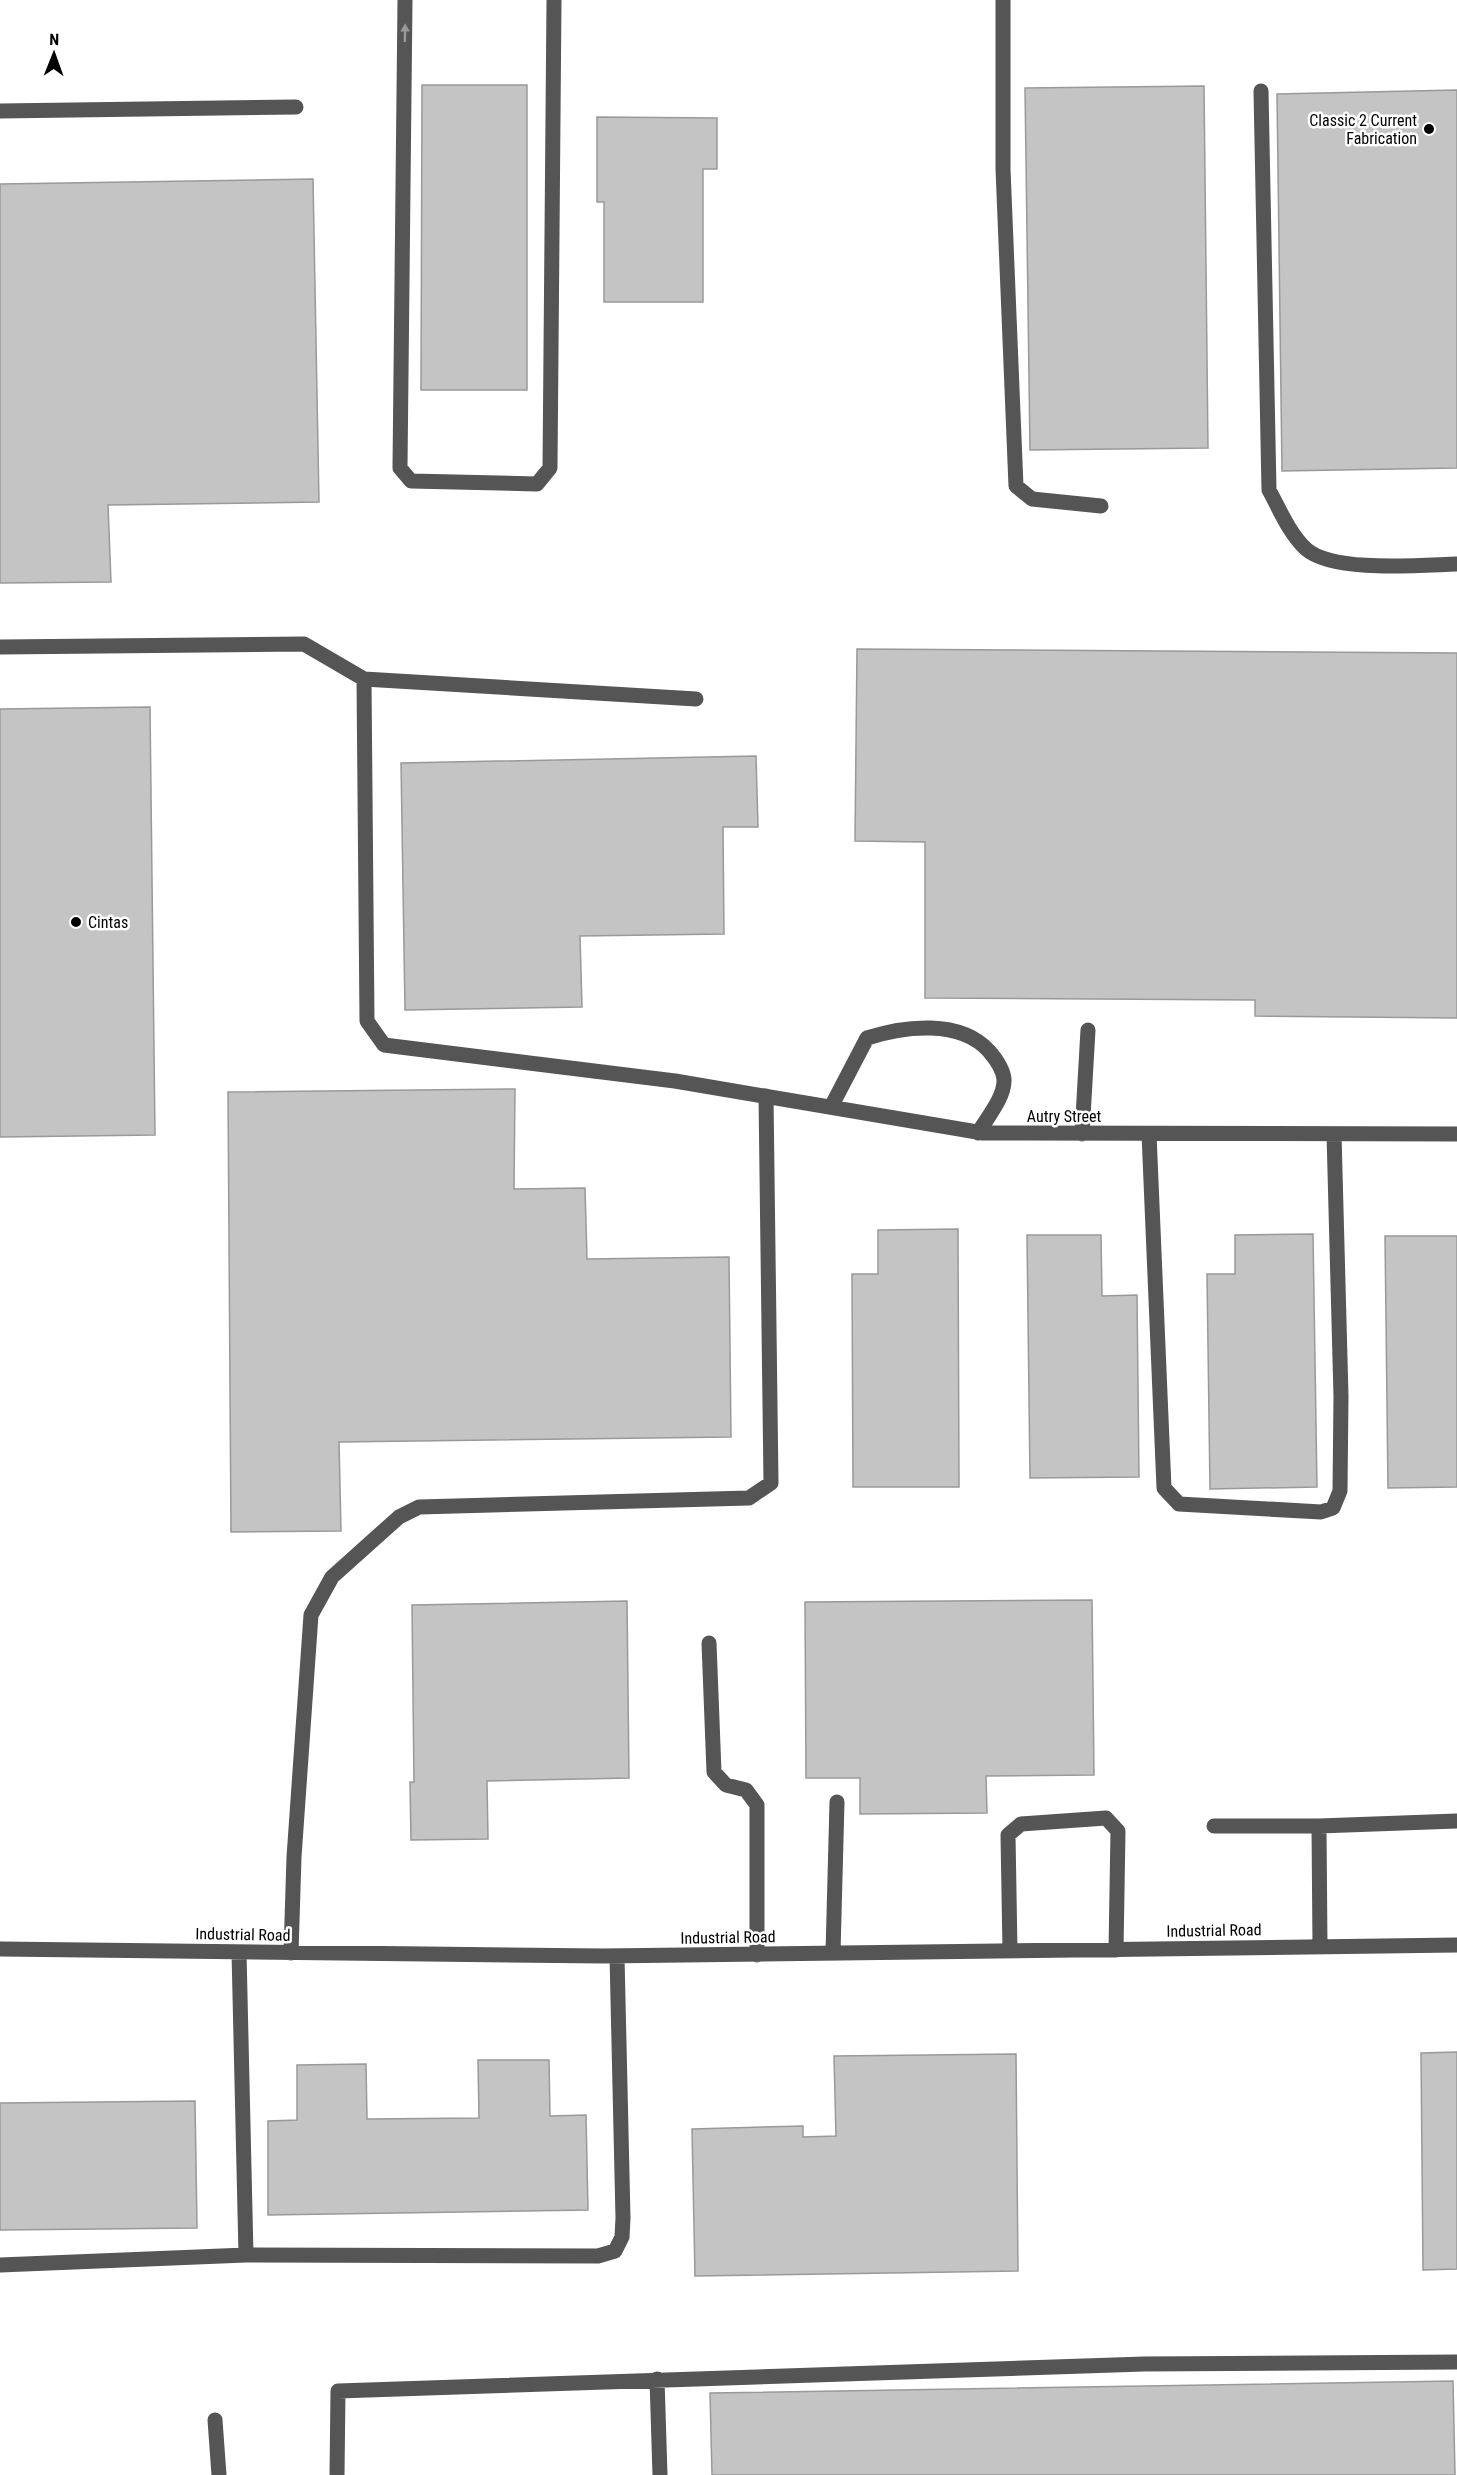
<svg xmlns="http://www.w3.org/2000/svg" width="1457" height="2475" viewBox="0 0 1457 2475" font-family="'Roboto Condensed',sans-serif">
<style>
.building{fill:#c4c4c4;stroke:#999;stroke-width:1.5}
.lines{fill:none;stroke-linecap:round;stroke-linejoin:round}
.minor{stroke:#555;stroke-width:15}
.oneway{fill:#999}
.poi-dot{fill:#000;stroke:#fff;stroke-width:2}
.labels{text-anchor:middle;stroke-width:5;stroke-linejoin:round;paint-order:stroke}
.poi-label{font-size:16px;fill:#000;stroke:#fff;text-anchor:end}
.street-label{font-size:16px;fill:#000;stroke:#fff}
</style>
<rect width="100%" height="100%" fill="#fff"/>
<path class="building" d="M422,85H527V390H421Z
M1204,86L1208,448L1030,450L1025,88Z
M1457,90V468L1282,471L1277,94Z
M597,117L717,118V169H703V302H604V202H597Z
M313,179L319,502L108,505L111,582L0,583V184Z
M857,649L1457,653V1018L1255,1016V1000L925,998V842L855,841Z
M150,707L155,1135L0,1137V709Z
M756,756L758,827H723L724,934L580,936L582,1007L405,1010L401,763Z
M515,1089L514,1189L585,1188L587,1259L729,1257L731,1437L339,1442L341,1531L231,1532L228,1092Z
M958,1229L959,1487H853L852,1274H878V1230Z
M1313,1234L1317,1487L1210,1489L1207,1274H1235V1235Z
M1027,1235H1101L1102,1296L1137,1295L1139,1477L1030,1478Z
M1385,1236H1457V1487L1388,1488Z
M1092,1600L1094,1775L986,1776L987,1813L860,1814V1778H806L805,1602Z
M627,1601L629,1778L487,1781L488,1839L411,1840L410,1782H414L412,1605Z
M1457,2052V2269L1423,2270L1421,2053Z
M1016,2054L1018,2271L695,2276L692,2129L803,2126V2137L836,2136L834,2056Z
M478,2060H549L550,2116L586,2115L588,2210L268,2215V2121L297,2120V2065L366,2064L367,2119L479,2118Z
M195,2101L197,2228L0,2230V2103Z
M1453,2381L1455,2475H712L710,2393Z"/>
<g class="lines">
<path class="minor" d="M405,0L400,468L411,481L537,484L550,468L554,0
M1003,0V169L1016,486L1032,499L1101,506
M1261,91L1269,490C1280,510 1289,533 1306,549C1333,573 1421,565 1457,564
M0,111L296,107
M0,647L304,644L364,679
M696,699L364,679L367,1021L384,1045L675,1081L983,1133L1457,1134
M831,1107L867,1038C904,1026 960,1019 989,1051C995,1058 1003,1069 1004,1079C1005,1097 987,1118 978,1133
M1082,1134L1088,1030
M1149,1134L1164,1488L1179,1504L1321,1512L1333,1508L1340,1491L1341,1396L1334,1134
M709,1643L714,1772L726,1785L746,1790L757,1805V1955
M1214,1826H1319
M1320,1947L1319,1826L1457,1821
M0,1949L603,1956L1457,1945
M1010,1951L1008,1835L1021,1824L1106,1818L1118,1831L1116,1950
M239,1952L246,2255L598,2256L615,2251L622,2237L623,2218L617,1956
M291,1953L294,1857L311,1615L332,1577L399,1517L419,1507L749,1498L771,1483L766,1096
M833,1953L837,1802
M0,2265L246,2255
M657,2379L660,2475
M215,2420L219,2475
M337,2475L338,2391L1144,2364L1457,2362"/>
</g>
<defs><path id="oneway-solid" d="M-6-.8H1V-3.2L6.5 0L1 3.2V.8H-6Z" transform="scale(1.5)"/></defs>
<use class="oneway" href="#oneway-solid" transform="translate(405 33) rotate(-89)"/>
<g class="poi-dot">
<circle cx="1429" cy="129" r="6"/>
<circle cx="76" cy="922" r="6"/>
</g>
<g class="labels">
<g class="poi-label">
<text x="1417" y="126">Classic 2 Current<tspan x="1417" dy="18">Fabrication</tspan></text>
<text x="88" y="928" text-anchor="start">Cintas</text>
</g>
<g class="street-label">
<text x="1064" y="1122">Autry Street</text>
<text transform="translate(1214 1930) rotate(-1)" y="6">Industrial Road</text>
<text transform="translate(243 1934) rotate(1)" y="6">Industrial Road</text>
<text transform="translate(728 1937) rotate(-1)" y="6">Industrial Road</text>
</g>
</g>
<g transform="translate(54 54) rotate(1)" stroke="#ffffff" stroke-width="4.5" paint-order="stroke">
<path d="M0-4.5L10 22L0 15L-10 22Z" fill="#000000"/>
<text y="-9" font-size="16" font-weight="bold" text-anchor="middle" fill="#000000">N</text>
</g>
</svg>
